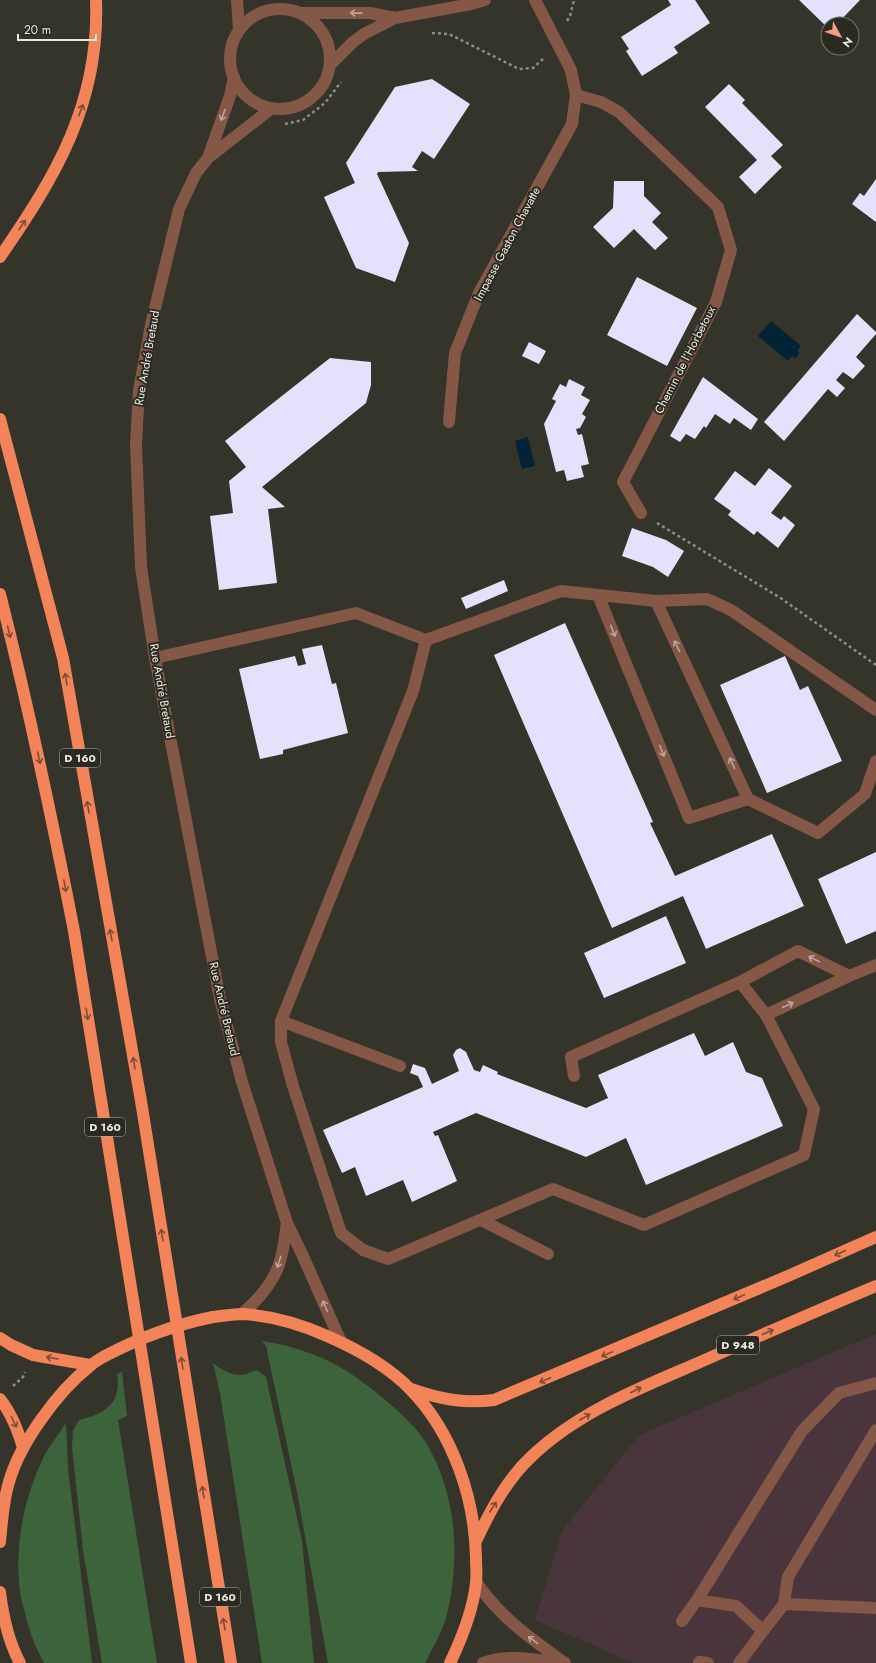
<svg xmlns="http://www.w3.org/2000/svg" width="876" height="1663" viewBox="0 0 876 1663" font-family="Jost,sans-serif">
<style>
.commercial{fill:#49353b}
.green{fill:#3d633b}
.water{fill:#022236}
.building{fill:#e3e1fb}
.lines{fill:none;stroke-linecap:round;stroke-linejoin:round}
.path{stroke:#8e8d86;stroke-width:2.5;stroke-dasharray:3 3;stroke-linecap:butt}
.lane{stroke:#855746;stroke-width:12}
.street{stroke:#855746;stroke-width:12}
.highway{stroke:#f38359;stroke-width:12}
.highway-bridge{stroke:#f38359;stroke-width:12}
.oneway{stroke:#bba69c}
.oneway2{stroke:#7b4e37}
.labels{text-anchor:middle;stroke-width:4;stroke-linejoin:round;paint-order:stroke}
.shield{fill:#2b2a21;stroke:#afaea8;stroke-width:1}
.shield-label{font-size:11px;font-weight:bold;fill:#e8e7e2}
.street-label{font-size:12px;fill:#e8e7e2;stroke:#2b2a21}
</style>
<rect width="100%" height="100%" fill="#35342b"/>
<path class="commercial" d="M876,1334V1663H634L535,1620L562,1531L639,1435Z"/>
<path class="green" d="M262,1341C317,1350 349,1368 391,1405C405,1417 420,1431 429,1448C456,1496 460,1556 448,1610C444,1629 434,1646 425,1663H328L297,1492L266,1346Z
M213,1363C222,1370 232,1376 243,1375C255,1373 253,1365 266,1377L302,1541L314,1663H262L220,1393Z
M122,1372L127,1416L118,1420L157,1663H102L83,1550L72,1447L73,1431L79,1420C105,1414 122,1403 117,1374Z
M66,1423L68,1469L92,1663H44C36,1649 30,1633 26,1617C24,1609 21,1600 20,1591C14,1545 24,1498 44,1456C50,1445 59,1434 66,1423Z"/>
<path class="water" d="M771,321L801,346L798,350L799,354L796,358L791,357L788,361L758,336Z
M528,437L535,466L522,469L515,441Z"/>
<path class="building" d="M668,0H695L710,23L674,47L678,53L642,76L626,51L629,49L621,37L671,5Z
M799,0H860L837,24H828V28Z
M432,79L470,104L434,159L422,151L412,167L418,171L378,172L377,174L409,243L395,282L356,268L324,197L355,183L346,163L395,87Z
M729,84L745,100L742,103L783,145L771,156L782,167L755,194L739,177L757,160L705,107Z
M876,179V222L852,204L860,193L864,196Z
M614,181H644V196L661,213L652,222L668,238L655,250L634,229L614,248L593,227L613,208Z
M637,277L697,308L667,366L607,335Z
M857,314L876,332V334L856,357L865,366L853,379L843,372L836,380L845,388L837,397L828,389L784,441L764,422Z
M529,342L546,351L539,364L522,356Z
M330,358L371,362V385L366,403L262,487L285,507L268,509L277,583L219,590L210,516L233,513L229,481L246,467L225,441Z
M703,377L758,419L751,430L734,418L730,424L715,414L706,428L704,426L695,439L686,434L680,442L670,436Z
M569,379L585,387L581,395L590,400L582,414L586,417L580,428L576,429L578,435L582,434L589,464L581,466L584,477L567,481L564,470L556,472L544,424L556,401L552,399L560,384L566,387Z
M769,468L792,486L771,513L781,520L784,516L795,525L778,548L757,531L754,535L728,515L731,511L714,499L735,471L755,486Z
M632,528L666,540L684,551L668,577L653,567L622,556Z
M504,580L508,591L466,609L461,598Z
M565,623L653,822L650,823L675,876L772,834L804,906L706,949L683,896L612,928L494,655Z
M322,645L332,684L336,683L348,733L283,750V754L260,759L239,669L295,656L298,666L306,664L302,649Z
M785,656L800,690L808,686L842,761L767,793L720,685Z
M876,852V931L846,944L818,879Z
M666,916L686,963L604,998L584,953Z
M694,1033L705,1056L733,1042L746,1072L762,1078L783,1126L646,1185L626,1138L586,1157L476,1113L433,1132L435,1136L438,1135L457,1181L412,1202L403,1180L366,1196L355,1167L342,1173L323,1130L423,1087L418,1076L410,1073L413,1064L425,1068L432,1084L459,1071L453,1055L456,1050L460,1048L466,1052L474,1070L480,1072L483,1065L498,1072L497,1074L586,1108L608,1098L598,1075Z"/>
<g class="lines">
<path class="path" d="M567,21L570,16L574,0
M432,33L449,34L519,69L533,68L543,59
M285,124L303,120L325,103L341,82
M657,523L779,597L876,665
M13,1386L23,1377L25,1372"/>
<path class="lane" d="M598,595L689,818L748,799
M656,601L707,599L731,610L876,710
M426,640L413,691L281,1021V1042L293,1086L341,1233L363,1250L388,1259L553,1189L644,1225L804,1155L814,1109L766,1015
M155,658L356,613L426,640L561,591L656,601L748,799L818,833L865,794L876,761
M740,982L766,1015L849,976L876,965
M281,1021L400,1066
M574,1076L571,1057L740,982L798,951L849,976
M481,1220L548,1254
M697,1600L802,1431L839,1393L876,1383
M784,1604L788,1577L876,1430
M682,1621L697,1600L736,1606L763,1631L739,1663
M763,1631L784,1604L876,1608
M699,1662L708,1663"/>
<path class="street" d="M237,0L239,30
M535,0L571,70L576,95L601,102L619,112L718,207L731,250L716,302L623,482L641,513
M230 59a50 50 0 1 1 100 0a50 50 0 1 1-100 0Z
M300,13H370L395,18
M330,65L353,42L364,34L395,18L471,4L485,0
M234,77L230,96L208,158L196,173L179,209L151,325L139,390L136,444L141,567L155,658L220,999L242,1082L287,1223L302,1254L341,1342
M208,158L272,108
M449,422L455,353L479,293L572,124L576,95
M242,1314C259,1299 276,1280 281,1258C284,1247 285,1235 287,1223
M476,1582C501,1618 530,1638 565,1663
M483,1663C508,1654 533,1659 559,1663"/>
<path class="highway" d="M0,257C56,176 100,103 96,0
M0,419L63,658L141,1101L231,1663
M0,594C28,705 52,818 74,931L191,1663
M213,1317C223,1316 233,1314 243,1314C273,1316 300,1324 327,1336C357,1349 388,1366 411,1390C453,1433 475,1499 476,1558C476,1566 477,1575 476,1583C473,1610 462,1638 450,1663
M0,1338L11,1345L33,1355L90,1365
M411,1389C440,1399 464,1404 494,1400L788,1276L876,1237
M0,1399C12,1414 18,1430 23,1448
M476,1541C490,1511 507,1479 532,1456C578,1412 640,1388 698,1363C757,1337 816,1311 876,1286
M0,1542C2,1522 3,1501 9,1482C20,1443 58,1391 90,1366C94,1362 100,1359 105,1356
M0,1592C3,1617 8,1641 20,1663"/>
<path class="highway-bridge" d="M105,1356C141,1337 173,1325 213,1317"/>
</g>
<defs><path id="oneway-shaft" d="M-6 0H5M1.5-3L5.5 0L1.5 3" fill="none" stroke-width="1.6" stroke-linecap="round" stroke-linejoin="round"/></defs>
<g class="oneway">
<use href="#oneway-shaft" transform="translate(356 13) rotate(-179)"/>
<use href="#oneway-shaft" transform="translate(223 115) rotate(110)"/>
<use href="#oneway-shaft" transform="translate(613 631) rotate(68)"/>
<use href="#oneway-shaft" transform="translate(677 646) rotate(-115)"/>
<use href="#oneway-shaft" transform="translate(662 751) rotate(68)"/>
<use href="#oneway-shaft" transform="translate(732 763) rotate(-115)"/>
<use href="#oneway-shaft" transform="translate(814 959) rotate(-154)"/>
<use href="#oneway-shaft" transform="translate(788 1005) rotate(-25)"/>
<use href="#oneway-shaft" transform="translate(279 1262) rotate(108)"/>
<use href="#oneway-shaft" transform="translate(325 1306) rotate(-114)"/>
<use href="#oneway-shaft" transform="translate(533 1640) rotate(-143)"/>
</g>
<g class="oneway2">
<use href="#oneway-shaft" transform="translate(81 110) rotate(-69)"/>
<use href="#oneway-shaft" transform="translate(22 225) rotate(-56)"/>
<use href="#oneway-shaft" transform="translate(9 632) rotate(76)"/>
<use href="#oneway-shaft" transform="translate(66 679) rotate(-100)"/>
<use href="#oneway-shaft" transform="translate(39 758) rotate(78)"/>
<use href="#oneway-shaft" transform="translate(88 807) rotate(-100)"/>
<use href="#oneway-shaft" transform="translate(65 886) rotate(79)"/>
<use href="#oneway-shaft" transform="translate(111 935) rotate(-100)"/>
<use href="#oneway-shaft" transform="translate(87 1014) rotate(81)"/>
<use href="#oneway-shaft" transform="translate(134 1063) rotate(-100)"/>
<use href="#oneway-shaft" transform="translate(162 1235) rotate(-99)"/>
<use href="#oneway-shaft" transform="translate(840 1253) rotate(156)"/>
<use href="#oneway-shaft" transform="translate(739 1297) rotate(157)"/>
<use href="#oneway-shaft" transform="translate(768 1332) rotate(-24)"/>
<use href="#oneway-shaft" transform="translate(607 1354) rotate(157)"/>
<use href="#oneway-shaft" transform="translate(52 1358) rotate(-170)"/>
<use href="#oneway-shaft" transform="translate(182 1363) rotate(-99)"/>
<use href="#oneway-shaft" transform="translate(545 1380) rotate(157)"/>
<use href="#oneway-shaft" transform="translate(636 1390) rotate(-27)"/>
<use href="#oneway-shaft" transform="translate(585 1417) rotate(-30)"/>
<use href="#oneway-shaft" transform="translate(14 1422) rotate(64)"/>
<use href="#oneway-shaft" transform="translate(203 1492) rotate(-99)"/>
<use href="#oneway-shaft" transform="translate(493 1507) rotate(-57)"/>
<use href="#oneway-shaft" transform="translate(224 1624) rotate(-99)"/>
</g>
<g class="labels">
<g class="shield">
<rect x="60" y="749" width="40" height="18" rx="3"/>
<rect x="85" y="1118" width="40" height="18" rx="3"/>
<rect x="717" y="1336" width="42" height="18" rx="3"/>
<rect x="200" y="1588" width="40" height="18" rx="3"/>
</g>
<g class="shield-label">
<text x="80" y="762">D 160</text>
<text x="105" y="1131">D 160</text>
<text x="738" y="1349">D 948</text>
<text x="220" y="1601">D 160</text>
</g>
<g class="street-label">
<text transform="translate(507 244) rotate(-62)" y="4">Impasse Gaston Chavatte</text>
<text transform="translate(147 358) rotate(-80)" y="4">Rue André Bretaud</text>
<text transform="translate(685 360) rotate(-63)" y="4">Chemin de l’Horbetoux</text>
<text transform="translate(162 691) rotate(80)" y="4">Rue André Bretaud</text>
<text transform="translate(224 1009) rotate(77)" y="4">Rue André Bretaud</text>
</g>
</g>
<g transform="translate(840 36) rotate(130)"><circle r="19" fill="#2b2a21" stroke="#77766e"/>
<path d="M0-3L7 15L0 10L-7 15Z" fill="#f49e87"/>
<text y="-6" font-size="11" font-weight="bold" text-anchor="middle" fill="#e8e7e2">N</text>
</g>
<path d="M18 34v6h78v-6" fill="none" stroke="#e8e7e2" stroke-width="2"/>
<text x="24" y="34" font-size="12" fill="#e8e7e2" stroke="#2b2a21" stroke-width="3" paint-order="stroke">20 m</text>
</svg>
